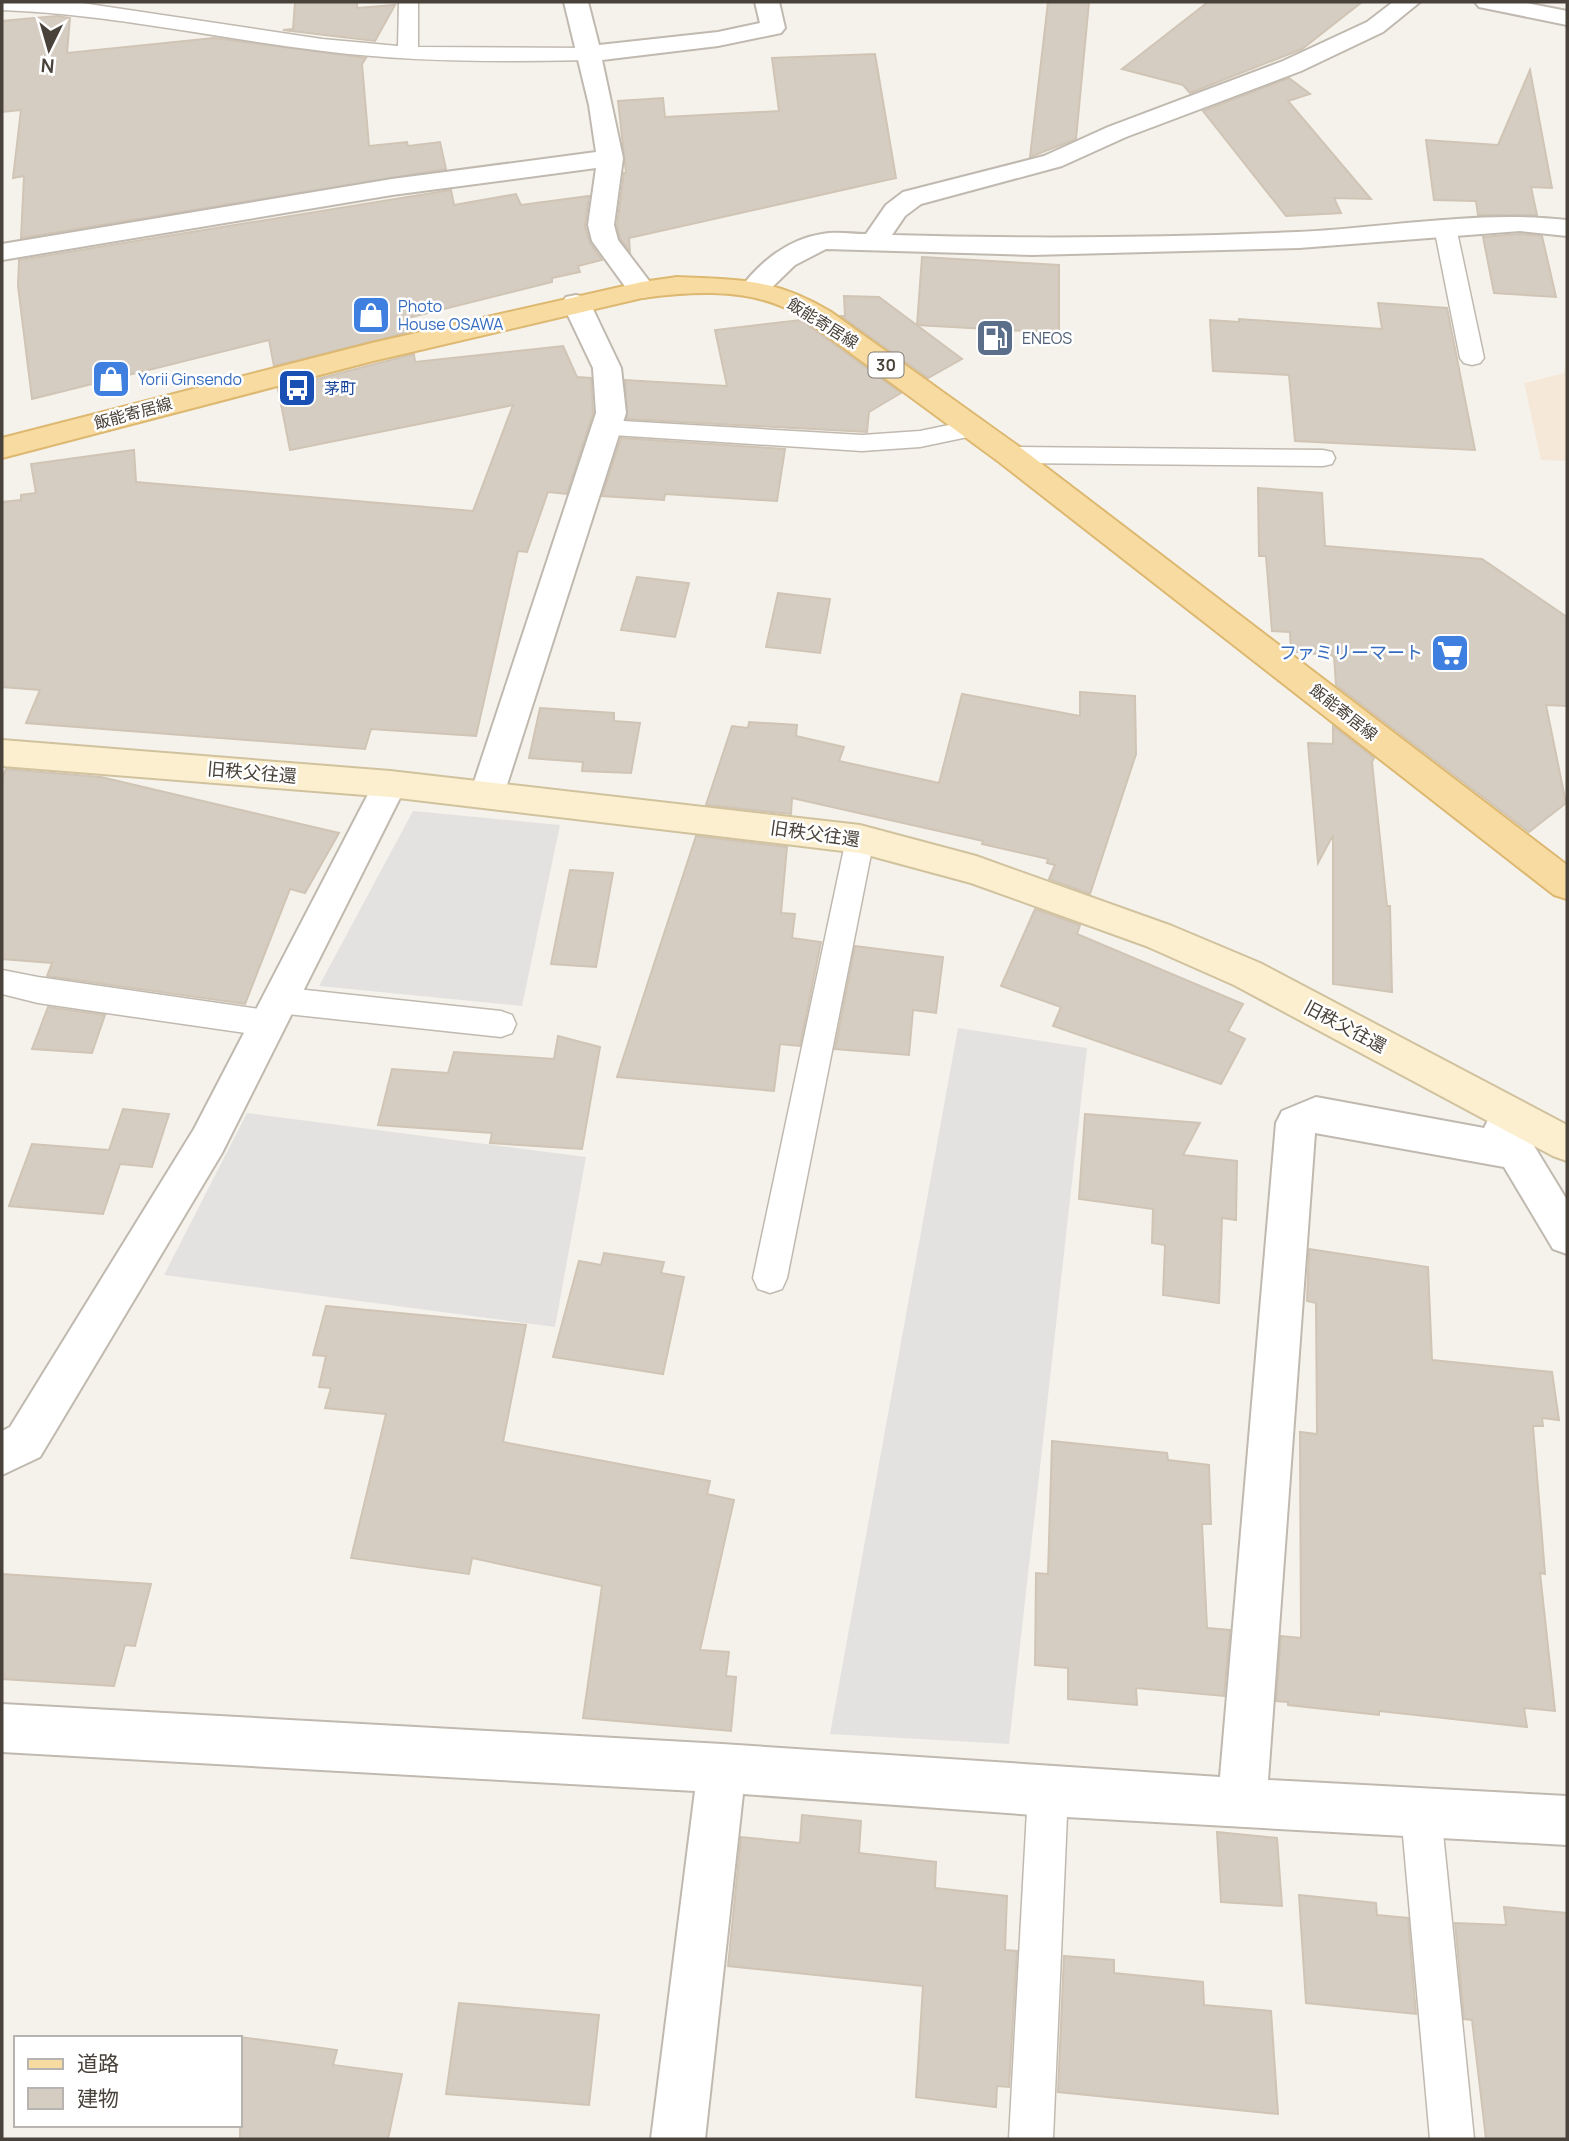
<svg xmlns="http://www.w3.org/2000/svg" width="1569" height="2141" viewBox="0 0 1569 2141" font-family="Manrope,'Noto Sans JP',sans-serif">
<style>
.commercial{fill:#f5e8d9}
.parking{fill:#e4e2e0}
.building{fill:#d6cdc2;stroke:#d0c4b5;stroke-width:2}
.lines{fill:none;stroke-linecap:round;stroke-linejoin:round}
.lane-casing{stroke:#c0b9af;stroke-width:3}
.street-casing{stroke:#c0b9af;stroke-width:4}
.secondary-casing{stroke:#d1c29e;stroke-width:4}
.primary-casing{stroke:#ddb871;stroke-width:4}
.lane{fill:#fff;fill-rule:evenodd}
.street{fill:#fff;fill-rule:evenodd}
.secondary{fill:#fcefcf;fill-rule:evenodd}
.primary{fill:#f8dba1;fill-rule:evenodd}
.labels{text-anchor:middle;stroke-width:5;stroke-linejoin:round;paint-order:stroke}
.far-shop-label{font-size:16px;fill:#366cbe;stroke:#fff;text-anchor:start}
.far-street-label{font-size:16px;fill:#49423a;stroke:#fff}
.far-service-label{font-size:16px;fill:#4e5e75;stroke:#fff;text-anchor:start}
.shield{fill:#fff;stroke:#807b75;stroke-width:2}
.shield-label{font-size:16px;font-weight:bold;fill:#49423a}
.far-transit-label{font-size:16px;fill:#164399;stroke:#fff;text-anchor:start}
.shop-label{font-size:18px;fill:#366cbe;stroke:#fff;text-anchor:end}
.street-label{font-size:18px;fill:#49423a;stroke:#fff}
</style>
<rect width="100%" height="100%" fill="#f5f2ec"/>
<path class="commercial" d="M1567,355V461L1541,460L1524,383L1564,373Z"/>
<path class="parking" d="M413,811L560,825L522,1006L319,986Z
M958,1028L1087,1048L1009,1744L830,1734Z
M247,1113L586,1157L555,1327L164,1275Z"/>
<path class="building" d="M295,2H357V8L395,5L375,41L283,30L293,29Z
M1048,2H1089L1076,139L1030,157Z
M1208,2H1362L1302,49L1190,93L1183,85L1122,69Z
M57,16L70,18L67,53L214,38L366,58L362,64L369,146L407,142L408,146L440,142L446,169L21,238L24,176L13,178L21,110L2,112V21Z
M875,54L896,178L629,238L630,252L620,239L617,225L624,173H626L618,101L663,98L665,117L779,111L772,58Z
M1530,70L1552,188L1531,187L1537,215H1478L1476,201L1434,200L1426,140L1498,145Z
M1289,78L1310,94L1288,101L1371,199L1334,198L1341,213L1286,216L1203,111Z
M451,190L454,205L516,194L521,205L589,196L585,226L590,243L602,260L578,266L580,272L552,278V282L408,318L410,332L274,366L269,340L32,399L18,286L19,260Z
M1520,234L1542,236L1556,297L1494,293L1483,237Z
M922,257L1059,265V333L917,325Z
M844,296L879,297L962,359L928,378L841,316H845Z
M1378,303L1447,308L1475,450L1295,441L1289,375L1213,371L1210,320L1239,322V319L1382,329Z
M801,320L901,393L869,412L867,432L627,419L625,380L727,386L715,330Z
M563,346L577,377L591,378L593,413L567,494L548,492L527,552L518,551L476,736L371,729L365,749L26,723L40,690L2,687V502L21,500V495L36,493L31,464L134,450L136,482L473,511L513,405L290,450L278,389L414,354L415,362Z
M621,438L785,449L777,501L665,494L664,500L602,496Z
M1258,488L1322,493L1325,546L1482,559L1567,617V706L1546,705L1566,803L1529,832L1336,685L1334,656L1291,651L1290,632L1272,631L1266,556H1259Z
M637,577L689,583L675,637L621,630Z
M778,593L830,599L820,653L766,647Z
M1080,692L1135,696L1136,754L1090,894L1049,879L1055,865L1047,863L1048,859L982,844L983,841L792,798L791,814L706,805L732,726L748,728L749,722L797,725L796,736L844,747L839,761L939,783L962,694L1080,716Z
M540,708L614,713V721L640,723L631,773L582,771L583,762L529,758Z
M1333,726L1374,758L1372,762L1387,906H1390L1392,992L1333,984V835L1318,863L1308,743L1333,744Z
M6,769L101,777L339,833L305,893L290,889L245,1004L47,976L52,963L2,959V778Z
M696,836L787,847L781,913L795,914L792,938L821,942L800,1046L780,1044L774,1091L617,1077Z
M570,870L613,873L596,967L551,964Z
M1035,909L1080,925L1077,934L1243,1004L1228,1031L1245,1039L1221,1084L1053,1026L1061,1007L1001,986Z
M855,946L943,957L936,1013L913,1010L909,1055L835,1049Z
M48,1007L105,1015L92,1053L32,1049Z
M558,1036L600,1047L582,1149L490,1143L492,1133L378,1125L392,1069L448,1073L454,1052L554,1059Z
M123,1109L169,1114L152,1167L120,1164L103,1214L9,1206L32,1144L109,1150Z
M1085,1114L1200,1123L1183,1155L1237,1161L1236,1220L1222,1218L1219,1303L1163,1295L1165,1245L1152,1243L1153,1209L1079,1199Z
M1309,1249L1428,1267L1432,1360L1552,1372L1559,1420L1542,1418L1543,1426H1533L1545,1574L1540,1573L1555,1711L1524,1708L1527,1727L1379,1711V1715L1288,1705V1702L1276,1701L1281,1636L1301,1638L1300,1432L1317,1434L1316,1303L1307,1301Z
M604,1253L664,1262L661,1273L684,1277L663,1374L553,1357L579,1261L601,1265Z
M326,1306L526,1325L503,1442L710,1481L707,1494L734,1500L700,1650L729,1652L726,1676L736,1677L731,1731L583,1718L602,1586L472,1558L469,1574L351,1558L386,1414L325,1408L331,1388L319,1387L326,1356L313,1355Z
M1052,1441L1167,1453L1168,1460L1209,1465L1211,1524H1202L1207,1628L1230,1630L1224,1696L1136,1688L1137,1705L1068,1699V1668L1035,1665L1036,1573L1048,1574Z
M2,1574L151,1584L135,1646L125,1645L114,1686L2,1679Z
M802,1815L861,1821L859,1853L936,1862L935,1888L1007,1896L1005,1950L1017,1951L1009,2087L997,2086L996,2107L916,2097L923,1986L728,1966L741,1837L800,1843Z
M1217,1832L1277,1838L1282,1906L1221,1902Z
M1299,1895L1376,1903L1377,1915L1408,1918L1416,2014L1306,2003Z
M1504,1907L1567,1913V2139H1486L1472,2020L1464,2019L1455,1923L1506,1925Z
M1064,1956L1114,1960V1973L1203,1982L1204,2005L1271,2011L1278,2114L1058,2092Z
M459,2003L599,2015L589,2105L446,2094Z
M240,2037L337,2050L333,2065L402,2074L388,2139H240Z"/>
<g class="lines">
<defs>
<path id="lane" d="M2,2L82,3L322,39L398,46L399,2H418V47L587,48L594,50L597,54L594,58L587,60C498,62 410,62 323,51C215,38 110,14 2,10Z
M1445,220L1453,222L1456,227L1484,358L1480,363L1472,365L1464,363L1460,358L1434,227L1437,222Z
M606,420L862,435L920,431L973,420L982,422L985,428L982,434L920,447L862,451L597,434L594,428L597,422Z
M1010,447L1323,450L1332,452L1335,458L1332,464L1323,466L1010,463L1001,461L998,455L1001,449Z
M860,828L870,831L874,839L787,1278L782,1289L770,1293L758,1289L753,1278L846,839L850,831Z
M2,970L38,977L266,1010L277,1014L281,1023L277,1032L266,1036L38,1003L2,994Z
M278,987L501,1011L512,1015L516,1024L512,1033L501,1037L278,1013L267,1009L263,1000L267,991Z
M1048,1772L1062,1778L1068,1792L1053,2139H1009L1028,1792L1034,1778Z
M1421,1793L1435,1799L1441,1813L1474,2139H1430L1401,1813L1407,1799Z"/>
<path id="street" d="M564,2H588L599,45L718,32L760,23L755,2H779L785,28L781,33L718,46L602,60L623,158L614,225L618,240L656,290L652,296L642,298L632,296L592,241L588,225L596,168L392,195L2,260V244L392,179L596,152L589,105Z
M1393,2H1420L1383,32L1301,71L1126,137L1062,166L921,204L905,216L892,235C1027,239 1162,238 1297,232C1387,228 1477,210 1567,220V236L1520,231L1299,248L1032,255L826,249L795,265L764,295L754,297L744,295L740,289C759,262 789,239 822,234C836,231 852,234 866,234L886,205L903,192L1044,156L1108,127L1283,61L1367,22Z
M1475,2H1521L1567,11V25L1479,7Z
M576,295L586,297L590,303L621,368L626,413L504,794L499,803L487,807L475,803L470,794L596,413L593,368L562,303L566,297Z
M390,771L402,775L407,784L222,1153L40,1457L2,1475V1431L10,1427L194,1129L378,775Z
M1316,1097L1484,1128L1489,1118L1503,1113L1517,1118L1567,1200V1254L1553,1249L1504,1167L1315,1133L1268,1780L1567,1796V1845L1048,1816L743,1794L705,2139H651L695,1791L2,1752V1704L722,1744L1220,1777L1276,1123L1282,1111Z"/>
<path id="secondary" d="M2,740L390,771L860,825L976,856L1172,926L1260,963L1567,1125V1161L1553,1156L1234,985L1146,946L971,883L860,853L390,797L2,766Z"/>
<path id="primary" d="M677,277C740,280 775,278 831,312L1021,448L1567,865V899L1554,895L999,462L811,324C802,318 793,311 783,307C741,288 686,292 642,298L373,361L2,458V438L372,343L642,282Z"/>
</defs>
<use href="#lane" class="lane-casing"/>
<use href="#street" class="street-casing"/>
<use href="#secondary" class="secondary-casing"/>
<use href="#primary" class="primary-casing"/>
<use href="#lane" class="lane"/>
<use href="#street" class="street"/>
<use href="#secondary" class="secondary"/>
<use href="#primary" class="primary"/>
</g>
<defs>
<symbol id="shop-square" viewBox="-11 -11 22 22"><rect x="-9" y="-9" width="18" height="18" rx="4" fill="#3f7fe0" stroke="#fff"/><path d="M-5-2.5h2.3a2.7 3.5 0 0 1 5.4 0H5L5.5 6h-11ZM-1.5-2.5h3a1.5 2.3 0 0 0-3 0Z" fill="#fff"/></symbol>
<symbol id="fuel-square" viewBox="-11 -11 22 22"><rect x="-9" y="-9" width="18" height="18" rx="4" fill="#5c6f8a" stroke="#fff"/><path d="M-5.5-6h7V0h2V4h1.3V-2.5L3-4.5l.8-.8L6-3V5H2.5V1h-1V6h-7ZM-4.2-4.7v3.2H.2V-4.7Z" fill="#fff"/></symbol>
<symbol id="bus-square" viewBox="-11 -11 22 22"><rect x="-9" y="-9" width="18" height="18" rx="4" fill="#1a4fb4" stroke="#fff"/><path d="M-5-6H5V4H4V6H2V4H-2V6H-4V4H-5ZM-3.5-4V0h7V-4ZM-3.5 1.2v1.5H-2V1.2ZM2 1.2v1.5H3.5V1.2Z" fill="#fff"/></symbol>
<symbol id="supermarket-square" viewBox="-11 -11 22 22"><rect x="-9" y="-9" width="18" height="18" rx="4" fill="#3f7fe0" stroke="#fff"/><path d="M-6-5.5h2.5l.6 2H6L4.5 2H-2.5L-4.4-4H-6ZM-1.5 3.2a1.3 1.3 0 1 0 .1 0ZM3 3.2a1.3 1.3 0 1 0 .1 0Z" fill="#fff"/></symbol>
</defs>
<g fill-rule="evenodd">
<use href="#shop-square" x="349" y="293" width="44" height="44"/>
<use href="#fuel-square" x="973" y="316" width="44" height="44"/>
<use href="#shop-square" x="89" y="357" width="44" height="44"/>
<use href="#bus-square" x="275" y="366" width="44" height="44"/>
<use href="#supermarket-square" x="1428" y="631" width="44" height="44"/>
</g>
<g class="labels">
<g class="far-shop-label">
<text x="398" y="312">Photo<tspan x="398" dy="18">House OSAWA</tspan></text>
<text x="138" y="385">Yorii Ginsendo</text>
</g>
<g class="far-street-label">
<text transform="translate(823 323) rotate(32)" y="6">飯能寄居線</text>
<text transform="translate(133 413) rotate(-15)" y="6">飯能寄居線</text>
<text transform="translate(1344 712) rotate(38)" y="6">飯能寄居線</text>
</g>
<g class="far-service-label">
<text x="1022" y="344">ENEOS</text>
</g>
<rect class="shield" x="868.5" y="352.5" width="35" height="25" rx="5"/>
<g class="shield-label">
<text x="886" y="371">30</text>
</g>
<g class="far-transit-label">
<text x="324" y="394">茅町</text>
</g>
<g class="shop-label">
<text x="1423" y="659">ファミリーマート</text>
</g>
<g class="street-label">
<text transform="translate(252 773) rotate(5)" y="6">旧秩父往還</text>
<text transform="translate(815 834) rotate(8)" y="6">旧秩父往還</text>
<text transform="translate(1345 1027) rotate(28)" y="6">旧秩父往還</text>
</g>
</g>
<rect width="1569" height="2141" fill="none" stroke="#49423a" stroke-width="7"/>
<rect x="14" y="2036" width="228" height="91" fill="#ffffff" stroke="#b6b3b0" stroke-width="2"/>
<rect x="28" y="2059" width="35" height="10" fill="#f8dba1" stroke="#b6b3b0" stroke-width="2"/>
<text x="77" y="2071" font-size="21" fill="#49423a">道路</text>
<rect x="28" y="2088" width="35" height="21" fill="#d6cdc2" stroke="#b6b3b0" stroke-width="2"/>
<text x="77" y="2106" font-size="21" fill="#49423a">建物</text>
<g transform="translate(49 49) rotate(185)" stroke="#ffffff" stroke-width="5" paint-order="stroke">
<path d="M0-5L12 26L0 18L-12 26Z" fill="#49423a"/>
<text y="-10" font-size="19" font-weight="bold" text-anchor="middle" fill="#49423a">N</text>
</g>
</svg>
